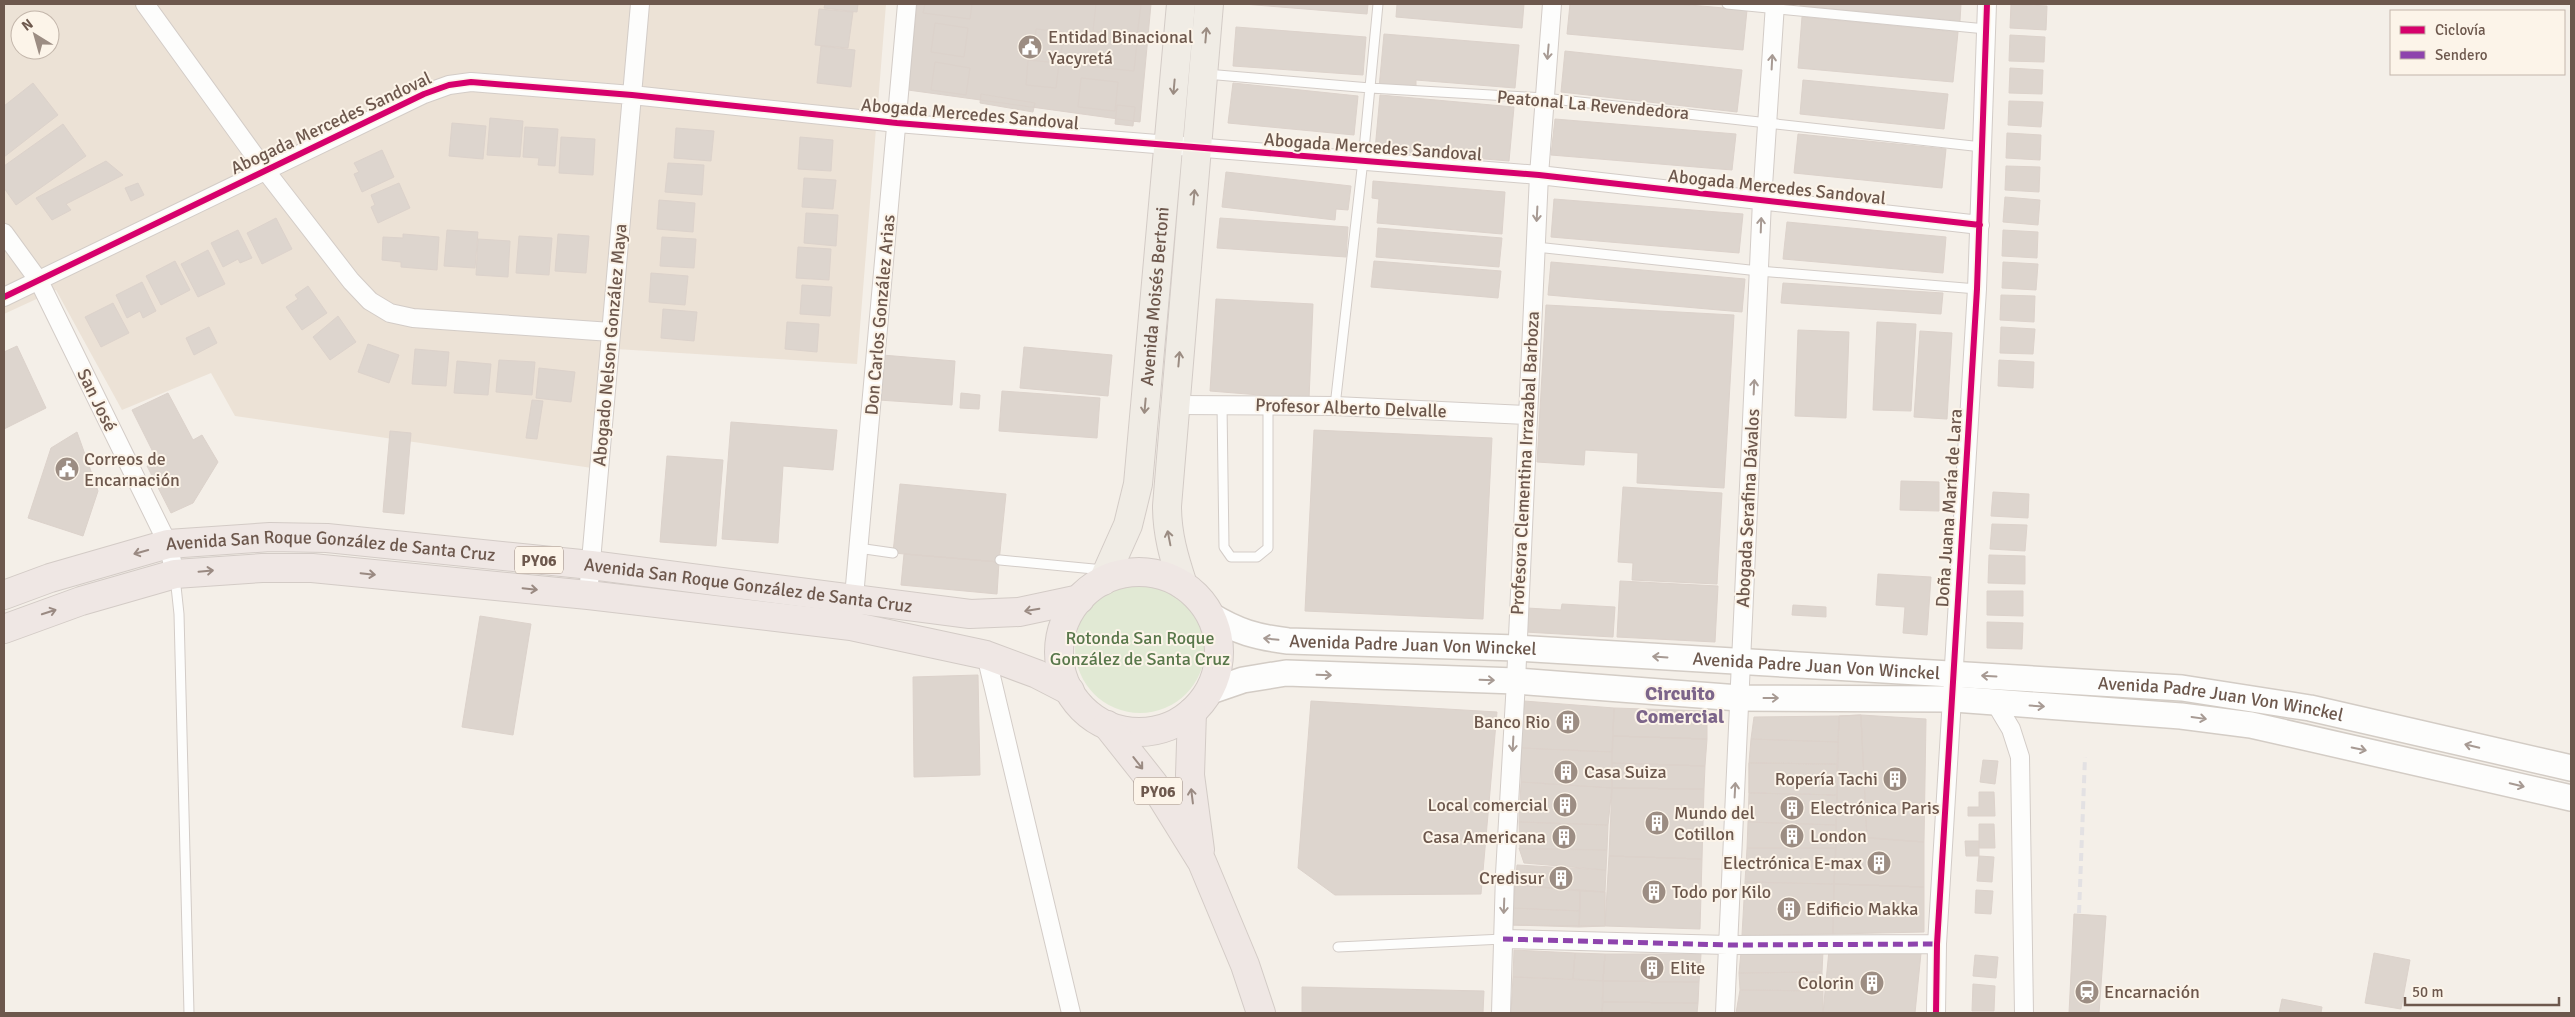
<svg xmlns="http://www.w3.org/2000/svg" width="2575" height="1017" viewBox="0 0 2575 1017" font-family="Signika,sans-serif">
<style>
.residential{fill:#ece2d6;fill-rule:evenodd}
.green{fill:#e1e9d4}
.building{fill:#ddd5ce;stroke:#dcd2cb}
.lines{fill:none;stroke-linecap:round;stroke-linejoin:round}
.lane-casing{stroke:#d3ccc7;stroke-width:11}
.street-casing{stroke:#d3ccc7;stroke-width:20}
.secondary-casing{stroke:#d3ccc5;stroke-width:28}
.primary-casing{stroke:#d3cbc6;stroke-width:30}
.highway-casing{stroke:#d3cbc6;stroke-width:30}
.lane{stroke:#fdfdfc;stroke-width:9}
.street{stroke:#fdfdfc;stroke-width:18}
.secondary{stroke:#fdfdfc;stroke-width:25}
.primary{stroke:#f0ece5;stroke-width:28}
.highway{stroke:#efe7e4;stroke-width:28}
.rail{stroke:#e3e1e3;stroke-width:4;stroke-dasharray:8 5;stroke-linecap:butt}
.quiet{stroke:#8e44ad;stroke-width:5;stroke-dasharray:10 5;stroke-linecap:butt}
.cycleway-casing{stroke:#fcf4e9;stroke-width:9}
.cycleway{stroke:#d6006c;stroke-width:6}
.oneway{stroke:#9b8c82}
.oneway2{stroke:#a79a93}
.oneway3{stroke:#9a8a82}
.labels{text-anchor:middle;stroke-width:4;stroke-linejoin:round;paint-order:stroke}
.shield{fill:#fcf4e9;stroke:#98877c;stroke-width:1}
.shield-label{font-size:16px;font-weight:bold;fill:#6d584d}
.poi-label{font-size:18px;fill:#6d584d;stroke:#fcf4e9;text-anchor:start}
.street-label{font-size:18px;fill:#6d584d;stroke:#fcf4e9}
.park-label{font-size:18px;fill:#58774a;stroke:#fcf4e9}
.quarter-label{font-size:20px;font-weight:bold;fill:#7c658a;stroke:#fcf4e9}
</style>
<rect width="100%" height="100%" fill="#f4efe8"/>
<path class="residential" d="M4,4H886L857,364L616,349L606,470L235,416L211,373L122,410L56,290L4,314ZM20,20H50V50H20Z"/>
<path class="green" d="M1075 648a65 65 0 1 1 130 0a65 65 0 1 1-130 0Z"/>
<path class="building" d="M825,4H858L857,12L824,8Z
M917,4H1151L1140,122L908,90Z
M925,4H972L970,19L923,13Z
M1096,4L1141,5L1137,36L1093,31Z
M1243,4H1368L1367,14Z
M1397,4H1524L1522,28L1396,17Z
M1570,4H1678L1747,10L1743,50L1567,34Z
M1800,4H1961L1960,21L1800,6Z
M2011,4L2047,6L2046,30L2010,28Z
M819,9L853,12L848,48L815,45Z
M1802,17L1958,32L1953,82L1798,68Z
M935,23L968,28L964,57L931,52Z
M1236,27L1366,37L1363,75L1233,66Z
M1036,29L1064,32L1061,54L1034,51Z
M1384,34L1519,45L1515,88L1416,80V90L1379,88Z
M2010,35L2045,37L2044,62L2009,61Z
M1090,37L1137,42L1134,71L1087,66Z
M821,46L855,50L851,87L817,83Z
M1565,51L1742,70L1737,112L1561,92Z
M1028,60L1059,63L1056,88L1026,85Z
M935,62L970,68L966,95L931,90Z
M2010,68L2043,70L2042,94L2009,93Z
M1081,78L1118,82L1115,111L1078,107Z
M1803,80L1948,94L1944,129L1800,114Z
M33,83L58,115L4,157V106Z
M1233,83L1358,96L1354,135L1228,123Z
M981,94L1035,103L1033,112L980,103Z
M1380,95L1514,107L1509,161L1375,150Z
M2009,101L2043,102L2041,127L2008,125Z
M1117,105L1135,107L1133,126L1115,124Z
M490,118L523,121L520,157L487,155Z
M1555,119L1736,134L1732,170L1551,155Z
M452,123L486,126L483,159L449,156Z
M63,124L86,156L16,205L4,188V166Z
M525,127L558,129L555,166L538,165L539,158L523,157Z
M676,128L714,131L711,161L674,158Z
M2007,133L2041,135L2040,160L2006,158Z
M1798,134L1946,149L1942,188L1794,173Z
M561,137L595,139L593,175L559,173Z
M800,137L833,140L831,171L798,169Z
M382,150L394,177L362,192L354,174L359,172L354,163Z
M106,161L123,175L66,204L71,210L52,220L36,198Z
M668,163L704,165L702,195L665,192Z
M2006,166L2040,167L2039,192L2005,190Z
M1226,172L1351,186L1348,210L1336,209L1335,220L1222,207Z
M804,178L836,180L833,209L802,207Z
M1373,181L1505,192L1502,234L1377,223L1379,199L1372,198Z
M138,183L144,195L131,201L125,188Z
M399,183L410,208L378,223L371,207L375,205L371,195Z
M2005,197L2040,200L2038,225L2003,222Z
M1554,199L1743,214L1739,253L1551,237Z
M659,200L695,203L693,232L657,229Z
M806,213L838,215L836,246L804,243Z
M276,218L292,249L262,264L247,233Z
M1220,218L1348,227L1346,257L1217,248Z
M1787,222L1946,237L1943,273L1783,259Z
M1378,228L1502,238L1499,267L1376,257Z
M238,230L252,258L240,263L238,259L223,267L211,243Z
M447,230L478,232L475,268L444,266Z
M2003,230L2038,232L2037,258L2002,256Z
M403,234L439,237L437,270L401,267V262L382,260L383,237L403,238Z
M558,234L589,236L586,273L555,271Z
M519,236L552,238L549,275L516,273Z
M662,237L696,239L694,268L660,266Z
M478,239L510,241L508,277L476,275Z
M798,247L831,249L829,280L796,278Z
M208,250L225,284L198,297L181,264Z
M175,261L190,290L161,305L146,276Z
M1374,261L1501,271L1498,298L1371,287Z
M1551,262L1745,279L1742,312L1548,295Z
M2003,262L2038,264L2036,290L2002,288Z
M651,273L688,276L685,305L649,302Z
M142,282L156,311L143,318L140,311L127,318L116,295Z
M1783,283L1943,293L1941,314L1781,303Z
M802,285L832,287L830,316L800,314Z
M308,286L327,313L302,330L286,307L298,299L295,295Z
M2001,295L2035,296L2034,322L2000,320Z
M1216,299L1313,304L1309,399L1210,391Z
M113,303L129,333L101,347L85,317Z
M1546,305L1734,315L1724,488L1637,483L1638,453L1585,450L1584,465L1537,462Z
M663,309L697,312L694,341L661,338Z
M338,316L356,342L330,360L313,337Z
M787,322L819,324L817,352L785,349Z
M1877,322L1916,324L1911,411L1873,410Z
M209,327L217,343L194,355L186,338Z
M2001,327L2035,329L2033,354L2000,353Z
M1798,330L1849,332L1846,418L1795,416Z
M1920,331L1952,333L1947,419L1914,417Z
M368,344L399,355L389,383L358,372Z
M17,346L46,408L4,429V352Z
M1024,347L1112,355L1108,396L1020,388Z
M415,349L449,352L446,386L412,384Z
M882,355L955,361L952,405L879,400Z
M499,360L535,362L532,395L496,392Z
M1999,360L2034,362L2033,388L1998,386Z
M457,361L491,364L488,395L454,393Z
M539,368L575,372L571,402L536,398Z
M1002,391L1100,398L1097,438L999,431Z
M168,393L193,440L202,435L218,462L193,503L171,513L147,466L157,460L132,410Z
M961,393L980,395L979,409L960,408Z
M532,400L543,401L537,439L526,438Z
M731,422L837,430L833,470L783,466L778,543L722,539Z
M1314,430L1492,438L1483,619L1305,611Z
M390,431L411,433L404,514L383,512Z
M77,432L98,491L83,536L28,518L51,448Z
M667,456L723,460L716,546L660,542Z
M1901,481L1939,482V511L1900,510Z
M900,484L1006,494L999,562L893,553Z
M1623,487L1722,493L1717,584L1632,580L1633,563L1618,562Z
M1993,492L2029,494L2028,518L1991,516Z
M1992,524L2027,525L2025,551L1990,549Z
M904,554L999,562L997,594L901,585Z
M1989,555L2025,556V584L1988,583Z
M1878,574L1931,577L1927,635L1903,633L1905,607L1876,605Z
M1620,581L1718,586L1715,642L1617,637Z
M1987,591H2023V616L1987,615Z
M1562,604L1615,607L1613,637L1525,632L1527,608L1561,610Z
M1793,605L1826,607V617L1792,615Z
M480,616L531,624L513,735L462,727Z
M1987,622L2023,623L2022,649L1987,648Z
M978,675L980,775L914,777L913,677Z
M1311,701L1497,712L1481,894L1335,895L1298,868Z
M1524,701L1614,708L1612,752L1521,748Z
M1614,708L1707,711V739L1613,736Z
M1861,715L1862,740L1867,838L1836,835L1839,716Z
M1861,715L1862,740L1867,838L1836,835L1839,716Z
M1861,715L1926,719L1924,842L1867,838Z
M1839,716L1838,742L1751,739L1754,717Z
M1613,736L1707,739L1705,766L1612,763Z
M1751,739L1838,742L1837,764L1749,763Z
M1521,748L1612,752V788L1521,782Z
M1983,760L1998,761L1995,784L1980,782Z
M1612,763L1705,766L1704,789L1612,788Z
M1749,763L1837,764V795L1749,793Z
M1749,763L1837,764V795L1749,793Z
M1521,782L1612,788L1608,825L1519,822Z
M1612,788L1704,789L1702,859L1609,856Z
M1979,792H1994L1995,816H1968V807H1979Z
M1749,793L1837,795L1836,825L1748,822Z
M1519,822L1608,825L1607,850L1520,849Z
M1748,822L1836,825V848H1747Z
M1979,824H1994L1995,848H1979Z
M1836,835L1924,842V887L1834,884Z
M1965,841H1979V856H1966Z
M1519,848L1607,850L1606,870L1524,863Z
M1747,848H1836L1834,884L1745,882Z
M1609,856L1702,859L1700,929L1605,926Z
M1979,856L1994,857L1992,882L1977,881Z
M1517,865L1606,870L1605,892L1515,885Z
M1745,882L1834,884L1833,934L1742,935Z
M1834,884L1924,887V932L1833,934Z
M1515,885L1605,892V926L1513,925Z
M1515,885L1580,891V911L1513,908Z
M1976,890L1993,891L1991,914L1975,913Z
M1580,891L1605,892V926L1579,927Z
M1513,908L1580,911L1579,927L1513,925Z
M2074,914L2106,916L2099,1013H2069Z
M1514,950L1575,953L1573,979L1513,977Z
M1829,950L1921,953L1915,1013H1823Z
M1823,951L1822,972L1739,973L1741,952Z
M1575,953L1605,954L1603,981L1573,979Z
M2374,953L2410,960L2401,1009L2365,1003Z
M1605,954H1701L1699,982L1603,981Z
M1975,955L1998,957L1996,978L1973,976Z
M1822,972L1823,991L1740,990L1739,973Z
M1513,977L1603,981L1602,1013H1511Z
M1603,981L1699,982L1698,1003L1603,1002Z
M1973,984L1995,986L1994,1011H1972Z
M1302,987L1484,991L1483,1013H1302Z
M1740,990L1823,991V1013H1736Z
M2282,999L2322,1007L2321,1013H2279Z
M1603,1002L1698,1003L1697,1013H1602Z"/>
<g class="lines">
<defs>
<path id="lane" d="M1727,4L1986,29
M1206,74L1370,88L1544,98L1982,147
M1536,247L1759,271L1977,289
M1222,405L1224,547L1231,557H1257L1268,548V405
M1335,406L1363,160L1378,4
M858,548L893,553
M1000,560L1104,570
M175,577L179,614L189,1013
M1338,947L1503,939"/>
<path id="street" d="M145,4L265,170L351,281L370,301L390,313L413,318L611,332
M4,233L39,281L168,544L175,574
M4,297L424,94L449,85L471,82L632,95L897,123L1539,175L1980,225
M1174,405L1335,406L1527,415
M588,595L640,4
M853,608L907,4
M986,655L1071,1013
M1996,704L2011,729L2020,757L2024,1013
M1503,939L1728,945L1937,944
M1501,1013L1505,874L1516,681L1539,175L1552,4
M1725,1013L1762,201L1775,4
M1936,1013L1937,944L1977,289L1987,4"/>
<g id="secondary">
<path id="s1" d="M1210,615C1238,632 1256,637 1288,641L1517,648L2182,688L2310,708L2571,768"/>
<path d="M1208,692L1243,680L1286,673L1516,681L1739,698L1954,699L2181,716L2251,725L2571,798"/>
</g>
<g id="primary">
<path id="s2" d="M1103,581L1128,525L1138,484L1181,4"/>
<path d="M1183,585C1174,558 1167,534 1167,506L1209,4"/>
</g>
<g id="highway">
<circle cx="1139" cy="652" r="80"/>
<path id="s3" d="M4,595L50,578L168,544L270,537L327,538L591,565L970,614L1019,612L1080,599"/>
<path d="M4,629L81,601L175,574L262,568H312L588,595L851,626L986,655L1037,674L1070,691"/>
<path d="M1192,712L1190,775L1200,850"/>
<path d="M1107,725L1153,783L1202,862L1245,965L1261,1013"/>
</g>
</defs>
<use href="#lane" class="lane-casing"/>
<use href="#street" class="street-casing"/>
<use href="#secondary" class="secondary-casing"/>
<use href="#primary" class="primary-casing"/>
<use href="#highway" class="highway-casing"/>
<use href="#lane" class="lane"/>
<use href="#street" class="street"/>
<use href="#secondary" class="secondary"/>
<use href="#primary" class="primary"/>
<use href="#highway" class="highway"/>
<path class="rail" d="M2079,913L2085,757"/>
<path class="quiet" d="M1503,939L1728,945L1937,944"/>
<defs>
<path id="cycleway" d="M4,297L424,94L449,85L471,82L632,95L897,123L1539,175L1980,225
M1936,1013L1937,944L1977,289L1987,4"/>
</defs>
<use href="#cycleway" class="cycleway-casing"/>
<use href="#cycleway" class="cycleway"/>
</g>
<defs><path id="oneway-shaft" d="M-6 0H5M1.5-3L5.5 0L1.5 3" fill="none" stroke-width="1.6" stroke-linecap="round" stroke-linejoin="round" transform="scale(1.25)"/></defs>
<g class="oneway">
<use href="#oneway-shaft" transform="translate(1206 35) rotate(-85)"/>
<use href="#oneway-shaft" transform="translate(1174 87) rotate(95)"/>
<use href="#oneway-shaft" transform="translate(1194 197) rotate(-85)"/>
<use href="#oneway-shaft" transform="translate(1179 359) rotate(-85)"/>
<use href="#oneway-shaft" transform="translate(1145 406) rotate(95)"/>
<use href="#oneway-shaft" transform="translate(1169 538) rotate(-101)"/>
</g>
<g class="oneway2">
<use href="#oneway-shaft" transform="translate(1548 52) rotate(95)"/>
<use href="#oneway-shaft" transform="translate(1772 62) rotate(-87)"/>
<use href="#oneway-shaft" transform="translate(1537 214) rotate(93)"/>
<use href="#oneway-shaft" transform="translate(1761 225) rotate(-88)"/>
<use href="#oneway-shaft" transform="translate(1754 387) rotate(-87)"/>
<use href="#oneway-shaft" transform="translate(1271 639) rotate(-174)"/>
<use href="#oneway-shaft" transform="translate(1660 657) rotate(-176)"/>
<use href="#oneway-shaft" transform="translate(1324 675) rotate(2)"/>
<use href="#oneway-shaft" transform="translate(1989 676) rotate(-177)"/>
<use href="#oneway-shaft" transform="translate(1487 680) rotate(2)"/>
<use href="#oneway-shaft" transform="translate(1771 698)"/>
<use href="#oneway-shaft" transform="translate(2037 706) rotate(4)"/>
<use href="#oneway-shaft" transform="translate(2199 718) rotate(8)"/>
<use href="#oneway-shaft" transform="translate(1513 744) rotate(93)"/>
<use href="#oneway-shaft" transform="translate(2472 746) rotate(-167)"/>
<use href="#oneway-shaft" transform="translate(2359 749) rotate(12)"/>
<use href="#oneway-shaft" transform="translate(2517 785) rotate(13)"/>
<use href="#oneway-shaft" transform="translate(1735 790) rotate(-87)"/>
<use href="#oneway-shaft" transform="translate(1504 906) rotate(92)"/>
</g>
<g class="oneway3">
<use href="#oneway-shaft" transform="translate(141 552) rotate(164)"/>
<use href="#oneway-shaft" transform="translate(206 571) rotate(-5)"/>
<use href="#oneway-shaft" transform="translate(368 574) rotate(6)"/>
<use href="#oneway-shaft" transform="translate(530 589) rotate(6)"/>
<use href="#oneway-shaft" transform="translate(1032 610) rotate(170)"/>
<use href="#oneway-shaft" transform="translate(49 612) rotate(-18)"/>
<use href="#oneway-shaft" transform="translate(1138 763) rotate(52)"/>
<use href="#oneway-shaft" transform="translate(1192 796) rotate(-97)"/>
</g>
<defs>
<symbol id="civic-disc" viewBox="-11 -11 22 22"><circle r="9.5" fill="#9c8d83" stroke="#fcf4e9"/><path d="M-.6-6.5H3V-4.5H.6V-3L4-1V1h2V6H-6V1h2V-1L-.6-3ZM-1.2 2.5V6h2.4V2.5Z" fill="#fff"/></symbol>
<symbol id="building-disc" viewBox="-11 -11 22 22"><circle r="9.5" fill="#9c8d83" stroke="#fcf4e9"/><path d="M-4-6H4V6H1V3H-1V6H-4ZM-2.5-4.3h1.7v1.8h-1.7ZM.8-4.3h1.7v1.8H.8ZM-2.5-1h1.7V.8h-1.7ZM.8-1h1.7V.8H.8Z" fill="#fff"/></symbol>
<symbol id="station-disc" viewBox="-11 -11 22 22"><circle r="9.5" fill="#9c8d83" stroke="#fcf4e9"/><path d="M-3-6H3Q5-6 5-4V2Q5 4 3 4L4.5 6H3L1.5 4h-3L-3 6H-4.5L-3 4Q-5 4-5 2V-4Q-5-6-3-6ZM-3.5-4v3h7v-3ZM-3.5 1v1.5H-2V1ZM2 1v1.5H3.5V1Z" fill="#fff"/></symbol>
</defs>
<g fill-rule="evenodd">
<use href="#civic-disc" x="1016" y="33" width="28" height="28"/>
<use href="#civic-disc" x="53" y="455" width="28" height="28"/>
<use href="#building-disc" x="1554" y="708" width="28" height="28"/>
<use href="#building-disc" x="1552" y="758" width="28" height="28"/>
<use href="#building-disc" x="1881" y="765" width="28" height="28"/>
<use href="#building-disc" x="1551" y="791" width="28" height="28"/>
<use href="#building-disc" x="1778" y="794" width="28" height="28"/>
<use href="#building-disc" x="1643" y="809" width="28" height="28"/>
<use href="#building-disc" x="1778" y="822" width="28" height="28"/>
<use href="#building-disc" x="1550" y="823" width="28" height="28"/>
<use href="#building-disc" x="1865" y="849" width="28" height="28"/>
<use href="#building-disc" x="1547" y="864" width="28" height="28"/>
<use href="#building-disc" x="1640" y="878" width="28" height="28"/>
<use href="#building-disc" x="1775" y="895" width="28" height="28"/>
<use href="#building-disc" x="1638" y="954" width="28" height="28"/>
<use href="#building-disc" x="1858" y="969" width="28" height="28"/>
<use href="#station-disc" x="2073" y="978" width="28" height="28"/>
</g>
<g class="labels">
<g class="shield">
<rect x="515" y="546.5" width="48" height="27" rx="4"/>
<rect x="1134" y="777.5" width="48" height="27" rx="4"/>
</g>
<g class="shield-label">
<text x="539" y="566">PY06</text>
<text x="1158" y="797">PY06</text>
</g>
<g class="poi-label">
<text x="1048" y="43">Entidad Binacional<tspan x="1048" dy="21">Yacyretá</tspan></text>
<text x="84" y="465">Correos de<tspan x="84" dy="21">Encarnación</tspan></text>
<text x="1550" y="728" text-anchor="end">Banco Rio</text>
<text x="1584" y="778">Casa Suiza</text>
<text x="1878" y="785" text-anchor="end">Ropería Tachi</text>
<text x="1548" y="811" text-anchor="end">Local comercial</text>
<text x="1810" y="814">Electrónica Paris</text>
<text x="1674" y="819">Mundo del<tspan x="1674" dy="21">Cotillon</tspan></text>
<text x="1810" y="842">London</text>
<text x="1546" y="843" text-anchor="end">Casa Americana</text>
<text x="1862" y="869" text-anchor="end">Electrónica E-max</text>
<text x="1544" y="884" text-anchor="end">Credisur</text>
<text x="1672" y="898">Todo por Kilo</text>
<text x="1806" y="915">Edificio Makka</text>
<text x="1670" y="974">Elite</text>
<text x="1854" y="989" text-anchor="end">Colorin</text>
<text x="2104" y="998">Encarnación</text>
</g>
<g class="street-label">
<text transform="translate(1593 105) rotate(5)" y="6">Peatonal La Revendedora</text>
<text transform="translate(970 114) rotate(5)" y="6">Abogada Mercedes Sandoval</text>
<text transform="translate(331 123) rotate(-25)" y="6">Abogada Mercedes Sandoval</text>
<text transform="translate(1373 147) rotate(4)" y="6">Abogada Mercedes Sandoval</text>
<text transform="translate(1777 187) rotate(6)" y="6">Abogada Mercedes Sandoval</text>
<text dy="6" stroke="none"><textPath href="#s2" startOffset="292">Avenida Moisés Bertoni</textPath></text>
<text transform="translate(880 315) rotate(-85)" y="6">Don Carlos González Arias</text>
<text transform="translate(610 345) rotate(-85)" y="6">Abogado Nelson González Maya</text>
<text transform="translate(97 400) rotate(64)" y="6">San José</text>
<text transform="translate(1351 408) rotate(2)" y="6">Profesor Alberto Delvalle</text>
<text transform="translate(1525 463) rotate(-87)" y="6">Profesora Clementina Irrazabal Barboza</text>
<text transform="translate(1748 508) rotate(-87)" y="6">Abogada Serafina Dávalos</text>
<text transform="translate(1949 508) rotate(-86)" y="6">Doña Juana María de Lara</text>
<text dy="6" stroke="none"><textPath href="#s3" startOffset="335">Avenida San Roque González de Santa Cruz</textPath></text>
<text dy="6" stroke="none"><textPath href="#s3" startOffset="755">Avenida San Roque González de Santa Cruz</textPath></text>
<text dy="6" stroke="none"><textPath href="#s1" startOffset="208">Avenida Padre Juan Von Winckel</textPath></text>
<text dy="6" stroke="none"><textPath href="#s1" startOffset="612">Avenida Padre Juan Von Winckel</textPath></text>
<text dy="6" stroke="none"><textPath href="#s1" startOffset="1018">Avenida Padre Juan Von Winckel</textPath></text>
</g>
<g class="park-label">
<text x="1140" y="644">Rotonda San Roque<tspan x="1140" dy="21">González de Santa Cruz</tspan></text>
</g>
<g class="quarter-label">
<text x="1680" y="700">Circuito<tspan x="1680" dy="23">Comercial</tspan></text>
</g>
</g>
<rect width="2575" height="1017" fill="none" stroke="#6d584d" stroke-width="10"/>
<rect x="2390" y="10" width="175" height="65" fill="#fcf4e9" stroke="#c3b6ab"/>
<rect x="2400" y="26" width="25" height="8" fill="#d6006c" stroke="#c3b6ab"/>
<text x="2435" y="35" font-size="15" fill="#6d584d">Ciclovía</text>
<rect x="2400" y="51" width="25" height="8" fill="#8e44ad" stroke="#c3b6ab"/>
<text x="2435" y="60" font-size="15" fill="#6d584d">Sendero</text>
<g transform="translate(35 35) rotate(323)"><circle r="24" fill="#fcf4e9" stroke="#c3b6ab"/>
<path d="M0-4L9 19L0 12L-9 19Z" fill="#9c8d83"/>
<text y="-8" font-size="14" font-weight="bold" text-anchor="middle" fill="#6d584d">N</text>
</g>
<path d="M2405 997v8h154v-8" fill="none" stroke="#6d584d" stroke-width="2.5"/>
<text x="2412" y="997" font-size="15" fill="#6d584d" stroke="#fcf4e9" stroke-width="4" paint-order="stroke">50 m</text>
</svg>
